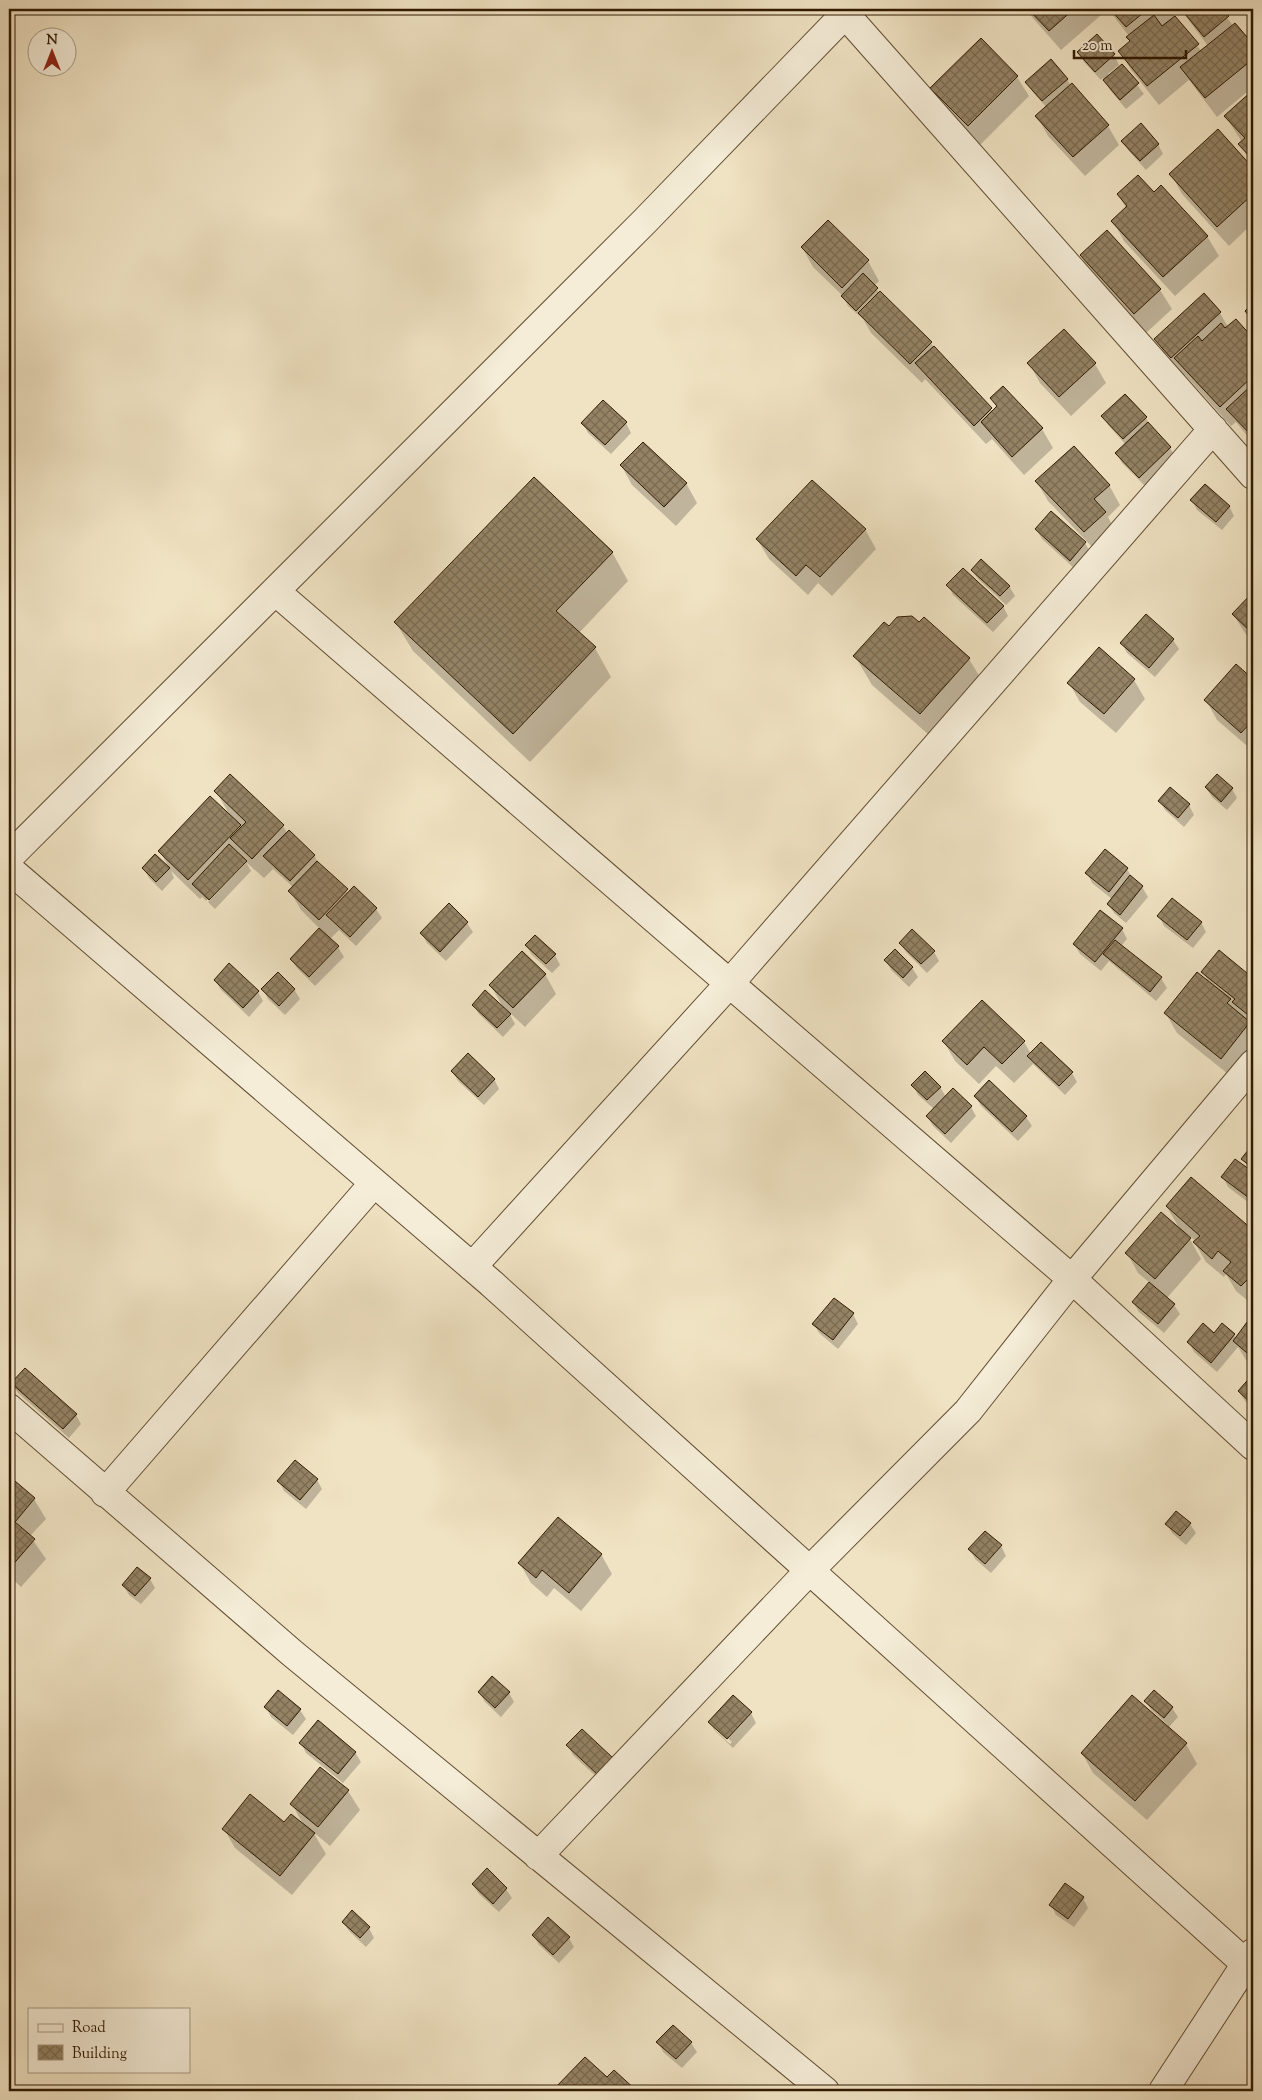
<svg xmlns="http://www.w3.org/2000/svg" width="1262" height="2100" viewBox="0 0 1262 2100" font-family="'Sorts Mill Goudy',serif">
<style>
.shadow{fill:#0003;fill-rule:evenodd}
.building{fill:url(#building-cross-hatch);stroke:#311a00}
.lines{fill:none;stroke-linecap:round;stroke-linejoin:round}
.street-casing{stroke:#614c31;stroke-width:30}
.street{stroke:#f5edd8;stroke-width:28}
</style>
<defs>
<pattern id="building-cross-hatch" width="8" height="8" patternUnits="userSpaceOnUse" patternTransform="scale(1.25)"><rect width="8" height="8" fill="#948365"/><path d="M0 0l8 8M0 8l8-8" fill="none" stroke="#796a51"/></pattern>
</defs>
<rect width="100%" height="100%" fill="#f0e3c3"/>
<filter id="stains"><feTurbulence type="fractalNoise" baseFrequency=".004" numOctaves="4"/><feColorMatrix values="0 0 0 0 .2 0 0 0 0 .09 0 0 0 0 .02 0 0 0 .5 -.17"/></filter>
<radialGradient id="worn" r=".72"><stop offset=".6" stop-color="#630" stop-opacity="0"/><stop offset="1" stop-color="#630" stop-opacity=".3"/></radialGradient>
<path class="shadow" d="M1025,9H1108L1061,50Z
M1108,9H1221L1233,26L1235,24L1253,46V87L1217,117L1189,80L1159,105L1131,70L1120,51L1131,42L1129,36ZM1181,10L1208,46L1202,52L1174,16Z
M981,40L1017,77L1029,96L980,145L943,108L932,88Z
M1078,52L1114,55L1119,65L1108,74L1110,76L1122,65L1144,94L1126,109L1110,90L1103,78L1101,80L1084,62Z
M1067,79L1071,86L1108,126L1119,145L1085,176L1048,136L1037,116L1047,108L1032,91L1026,82Z
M1253,92V166L1240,144L1242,142L1226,117Z
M1218,131L1253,170V223L1229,246L1182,194L1171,174Z
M1123,141L1158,144L1163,154L1146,170L1128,150Z
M1118,194H1153L1207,236L1219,256L1175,296L1124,241L1113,221L1126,208Z
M1107,232L1160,290L1172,309L1146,333L1092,275L1081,256Z
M802,247L868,261L879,281L874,286L880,294L931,343L935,349L993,412L997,408L991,398L1042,429L1053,448L1024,475L992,439L986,444L925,379L922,383L871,333L863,319L848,306L843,296L813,267Z
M1220,313L1228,327L1236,321L1253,340V443L1236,422L1231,426L1185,375L1183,377L1167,359L1156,339Z
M1029,363L1095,364L1106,383L1071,416L1040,383Z
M1103,416L1146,418L1151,428L1170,448L1176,458L1145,486L1122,463L1117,454L1126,445L1108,425Z
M583,423H626L631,433L611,454L588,433Z
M621,465L686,483L697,503L676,526L632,485Z
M1037,482L1109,485L1120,505L1108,517L1116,532L1096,551L1048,501Z
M1192,500L1229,506L1234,516L1222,530L1197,510Z
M865,529L876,549L832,596L818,583L808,595L769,559L757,539Z
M1036,529L1085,543L1091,553L1076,570L1042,539Z
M612,552L628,581L579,633L595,648L611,677L530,762L413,651L396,623Z
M972,570L1009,586L1015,596L1006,605L978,579Z
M948,585L1003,606L1008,616L993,632L953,595Z
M1253,594V642L1245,633L1233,614Z
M1146,616L1173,640L1179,649L1155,677L1127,653L1122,643Z
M919,624L969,659L986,687L937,742L872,685L855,656L889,628Z
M1236,666L1253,681V751L1217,720L1206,700Z
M1134,680L1145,699L1116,733L1080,702L1069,683Z
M230,776L283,826L287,833L314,855L319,864L348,893L354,887L376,909L382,918L356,946L339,930L330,939L338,947L344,957L315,986L297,968L291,959L320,929L301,910L290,891L293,887L273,869L264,878L246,862L251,871L215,909L208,902L246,863L244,861L206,901L202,897L200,899L171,871L174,878L162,891L149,878L143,868H169L160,851L229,814L216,791Z
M1206,788L1232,789L1237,798L1227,810L1212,797Z
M1160,801L1189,805L1194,815L1184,827L1165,810Z
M1127,869L1133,879L1142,887L1148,897L1126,923L1114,913L1108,904L1112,899L1092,883L1087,873Z
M449,905L467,923L473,932L446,961L427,943L422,934Z
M1159,916L1201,922L1206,932L1193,948L1164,926Z
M1122,929L1127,939L1121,946L1161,978L1167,988L1156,1001L1109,961L1101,971L1080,954L1074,944Z
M900,943L934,952L939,961L927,973L906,952Z
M526,945L555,955L560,965L552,973L532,955Z
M895,951L912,968L918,977L909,987L891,970L886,960Z
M1219,952L1253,979V1052L1233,1078L1177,1033L1166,1014L1209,983L1203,972Z
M545,974L556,994L525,1027L508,1011L515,1024L503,1037L479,1014L473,1005L504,1009L491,986Z
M215,980L258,992L263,1001L249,1017L221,990Z
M263,989H294L300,999L285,1015L268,999Z
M944,1042H1024L1031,1054L1072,1073L1077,1082L1065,1095L1033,1064L1014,1083L996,1066L979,1084L955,1061Z
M452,1071L494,1079L499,1089L484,1105L458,1081Z
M913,1086L940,1087L946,1097L971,1107L976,1116L951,1143L933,1126L927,1116L934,1109L918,1095Z
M975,1096L1026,1117L1032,1126L1018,1141L981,1106Z
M1253,1146V1206L1228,1187L1223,1177L1250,1171L1243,1159Z
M1191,1178L1253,1231V1305L1236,1291L1226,1274L1224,1277L1206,1262L1195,1243L1196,1241L1187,1234L1201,1259L1167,1298L1174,1305L1180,1314L1164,1333L1139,1312L1133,1302L1150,1283L1138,1273L1127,1253L1181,1231L1167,1207Z
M853,1314L858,1324L838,1349L819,1333L814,1324Z
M1253,1316V1367L1246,1360L1238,1347L1217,1372L1194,1352L1189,1342L1214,1334L1222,1324L1236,1338Z
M1253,1376V1409L1245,1401L1239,1392Z
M12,1384L76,1415L81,1424L69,1438L18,1393Z
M317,1480L322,1489L306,1509L284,1491L279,1481Z
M15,1483L34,1499L46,1519L30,1536L46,1559L21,1587L9,1576V1490Z
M1177,1512L1190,1524L1196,1533L1186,1545L1172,1533L1167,1524Z
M1001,1546L1006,1556L991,1573L975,1559L970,1549Z
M601,1554L612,1574L581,1611L554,1588L547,1597L531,1583L520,1564Z
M150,1579L155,1588L141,1604L129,1595L123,1585Z
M9,1607L15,1617L9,1624Z
M479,1692L509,1693L514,1702L501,1717L485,1702Z
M1146,1701L1172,1708L1178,1717L1168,1728L1186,1744L1197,1764L1147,1820L1093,1773L1082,1753L1166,1727L1168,1725L1151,1710Z
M266,1707L300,1710L306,1719L293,1735L271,1717Z
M751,1713L756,1723L733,1748L715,1731L710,1722ZM715,1727L732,1742L730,1744L715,1730Z
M582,1731L603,1783L573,1755L568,1746Z
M301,1743L355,1752L361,1762L343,1783L306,1753Z
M348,1791L360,1810L330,1846L313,1832L326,1854L292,1895L235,1848L224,1829L284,1823L304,1826L292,1804Z
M487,1870L506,1889L512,1898L499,1912L479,1894L473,1885Z
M1083,1898L1088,1908L1074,1927L1056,1915L1051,1905Z
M343,1922L369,1928L374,1938L366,1947L349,1931Z
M533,1935L569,1938L574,1947L559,1963L539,1945Z
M658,2042L691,2043L697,2052L682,2068L663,2052Z
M585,2059L607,2079L614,2072L635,2091H554Z"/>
<path class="building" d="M1028,9H1074L1049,31Z
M1110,9H1148L1126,27Z
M1181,9H1223L1229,16L1204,37Z
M1154,15L1162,26L1175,16L1199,44L1147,86L1118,51L1130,41L1126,37Z
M1235,23L1253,44V59L1205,98L1180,67Z
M1097,34L1115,54L1095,72L1077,52Z
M981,38L1018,76L968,126L930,88Z
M1051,59L1068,79L1042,101L1025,82Z
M1122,64L1139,83L1120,100L1103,80Z
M1072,83L1109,125L1073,157L1035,116Z
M1253,90V160L1238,144L1245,138L1224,116Z
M1141,123L1159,144L1140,161L1121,141Z
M1218,129L1253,168V194L1217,227L1169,174Z
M1138,175L1154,192L1161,185L1208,236L1163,277L1111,221L1127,206L1117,194Z
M828,220L869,260L842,288L801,247Z
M1107,230L1161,289L1134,314L1080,255Z
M863,273L878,288L856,311L841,296Z
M880,291L932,342L910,364L858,313Z
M1204,293L1221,312L1171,358L1154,339Z
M1253,303V321L1245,311Z
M1236,319L1253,338V376L1220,407L1174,358L1198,336L1202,341L1221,323L1225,328Z
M1064,329L1096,363L1059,397L1027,363Z
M934,346L992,408L974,426L915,363Z
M1253,384V437L1226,409Z
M1003,386L1043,428L1012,457L981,422L997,406L990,398Z
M1125,394L1147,417L1123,439L1101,416Z
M603,400L627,422L605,445L581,423Z
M1148,422L1171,447L1139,478L1115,453Z
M643,442L687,483L664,507L620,465Z
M1074,446L1110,485L1094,499L1106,512L1084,532L1035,481Z
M534,477L613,552L556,611L596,647L513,734L394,622Z
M812,480L866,529L820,577L806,565L796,576L756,539Z
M1205,484L1230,506L1216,522L1190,500Z
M1051,511L1086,542L1070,561L1035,529Z
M981,559L1010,586L1000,596L971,570Z
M963,568L1004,606L987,623L946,585Z
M1253,592V634L1232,614Z
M1146,614L1174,639L1149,668L1120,643Z
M912,616L919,622L924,617L970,658L920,714L853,656L884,622L889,626L897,617Z
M1099,647L1135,679L1104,714L1067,683Z
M1236,664L1253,679V720L1241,733L1204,700Z
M230,774L284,825L252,859L230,838L246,822L214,791Z
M1217,774L1233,788L1221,802L1205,787Z
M1170,787L1190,804L1178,818L1158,801Z
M210,796L241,825L188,880L158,851Z
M289,830L315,855L290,881L263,856Z
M229,844L247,861L209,900L192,884Z
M1105,849L1128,868L1109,892L1085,873Z
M155,854L170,868L156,882L142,868Z
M317,861L348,889L319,920L288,891Z
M1130,875L1143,886L1120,915L1107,904Z
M354,886L377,908L350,937L326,915Z
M1172,898L1202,922L1187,940L1157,916Z
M449,903L468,922L440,952L420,933Z
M1100,910L1123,928L1095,962L1073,944Z
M319,928L339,946L309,977L290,959Z
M912,929L935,951L921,964L899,943Z
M535,935L556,954L546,964L525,945Z
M1115,940L1162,977L1150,992L1103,954Z
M895,949L913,967L903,978L884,960Z
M1219,950L1253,978V1019L1232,1002L1235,999L1201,972Z
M522,951L546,974L513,1008L489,985Z
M229,963L259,991L243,1008L214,980Z
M278,972L295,989L279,1006L261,989Z
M1197,972L1231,999L1227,1003L1250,1022L1221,1059L1164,1013Z
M485,990L511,1014L497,1028L472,1005Z
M982,1000L1025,1041L1002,1064L984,1047L967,1065L942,1041Z
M1041,1042L1073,1072L1059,1086L1027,1056Z
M468,1053L495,1079L478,1097L451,1071Z
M925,1071L941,1087L927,1100L911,1085Z
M989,1080L1027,1116L1012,1132L974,1096Z
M953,1088L972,1106L945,1134L926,1116Z
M1253,1144V1168L1241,1159Z
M1235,1159L1253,1172V1201L1221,1177Z
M1191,1177L1253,1230V1282L1249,1278L1241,1286L1223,1271L1231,1262L1218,1251L1212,1259L1193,1242L1200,1236L1166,1206Z
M1161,1212L1191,1238L1155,1279L1125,1253Z
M1149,1282L1175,1304L1158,1324L1132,1302Z
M834,1298L854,1313L833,1340L812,1324Z
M1253,1314V1358L1233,1341Z
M1203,1323L1214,1333L1222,1323L1235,1334L1211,1363L1187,1342Z
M25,1368L77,1414L63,1429L11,1383Z
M1253,1374V1405L1238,1391Z
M295,1460L318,1479L300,1500L277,1481Z
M15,1481L35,1498L15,1522L35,1539L10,1568L9,1488Z
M1176,1511L1191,1523L1180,1536L1165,1524Z
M558,1517L602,1554L569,1593L542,1570L536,1578L518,1563Z
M985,1531L1002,1545L985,1564L968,1549Z
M137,1567L151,1578L135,1596L122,1585Z
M492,1676L510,1692L495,1708L478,1692Z
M278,1690L301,1709L287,1726L264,1707Z
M1154,1690L1173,1707L1164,1718L1144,1701Z
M733,1695L752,1712L727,1739L708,1722Z
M1132,1695L1187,1743L1135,1801L1081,1753Z
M318,1720L356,1752L338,1774L299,1743Z
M582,1729L613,1758L597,1774L566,1745Z
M320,1767L349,1790L318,1827L290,1804Z
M250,1794L284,1822L291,1814L315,1833L280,1876L222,1829Z
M487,1868L507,1888L493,1904L472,1884Z
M1065,1883L1084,1897L1068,1919L1049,1905Z
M352,1910L370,1927L360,1938L342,1922Z
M548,1917L570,1937L553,1955L532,1935Z
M673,2025L692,2042L676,2059L656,2042Z
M585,2057L607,2077L614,2070L637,2091H552Z"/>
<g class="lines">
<defs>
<path id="street" d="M845,14L1253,475
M275,591L1072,1279L1253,1446
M9,857L645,221L850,9
M9,869L491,1283L1246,1964
M472,1267L729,984L1213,429
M9,1408L292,1653L825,2091
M105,1493L374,1183
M538,1856L809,1571L968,1411L1072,1279L1253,1064
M1163,2091L1253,1953"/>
</defs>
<use href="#street" class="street-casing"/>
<use href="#street" class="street"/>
</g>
<rect width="1262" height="2100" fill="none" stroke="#f0e3c3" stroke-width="30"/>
<rect x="10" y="10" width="1242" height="2080" fill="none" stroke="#311a00" stroke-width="2.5"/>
<rect x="15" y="15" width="1232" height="2070" fill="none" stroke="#311a00"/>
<rect x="28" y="2008" width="162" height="65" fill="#f5edd8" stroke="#a79982"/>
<rect x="38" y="2024" width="25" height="8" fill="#f5edd8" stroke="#a79982"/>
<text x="72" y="2032" font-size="15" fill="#311a00">Road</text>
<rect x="38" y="2045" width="25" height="15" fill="url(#building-cross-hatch)" stroke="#a79982"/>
<text x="72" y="2058" font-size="15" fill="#311a00">Building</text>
<g transform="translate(52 52)"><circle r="24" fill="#f5edd8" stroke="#a79982"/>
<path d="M0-4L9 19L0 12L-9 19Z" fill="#8f2418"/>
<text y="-8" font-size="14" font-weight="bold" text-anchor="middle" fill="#311a00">N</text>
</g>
<path d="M1074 50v8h112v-8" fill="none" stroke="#311a00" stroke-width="2.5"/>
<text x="1082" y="50" font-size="15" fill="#311a00" stroke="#f5edd8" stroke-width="4" paint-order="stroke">20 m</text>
<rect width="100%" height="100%" filter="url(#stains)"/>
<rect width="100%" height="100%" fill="url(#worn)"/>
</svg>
